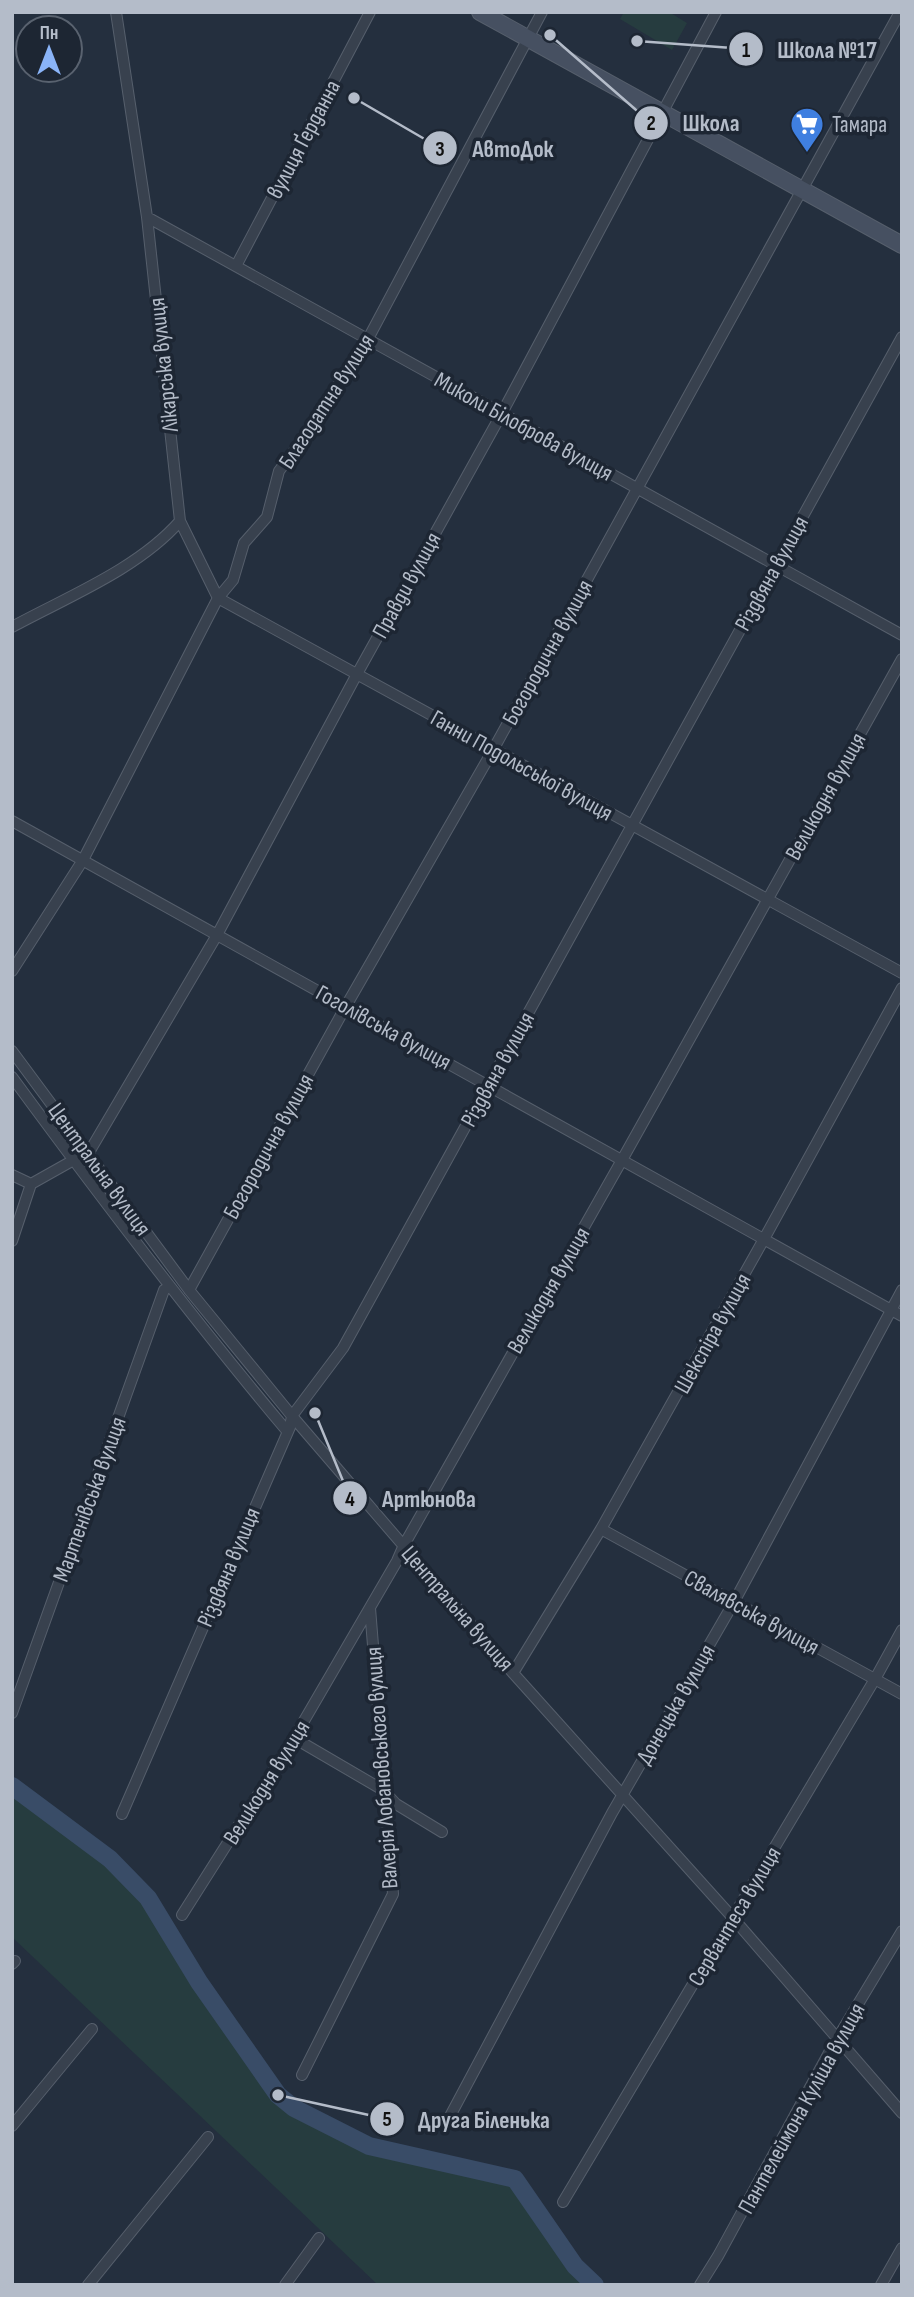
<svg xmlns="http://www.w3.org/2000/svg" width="914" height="2297" viewBox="0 0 914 2297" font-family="'Sofia Sans Condensed',sans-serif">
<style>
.green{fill:#263c3f}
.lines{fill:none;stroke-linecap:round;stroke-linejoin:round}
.river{stroke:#394c67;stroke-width:18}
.street-casing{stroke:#565f6c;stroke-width:12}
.secondary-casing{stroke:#565f6c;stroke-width:18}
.street{stroke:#38414e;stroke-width:10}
.secondary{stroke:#465061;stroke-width:16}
.labels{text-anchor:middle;stroke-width:7;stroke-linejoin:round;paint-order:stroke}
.poi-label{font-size:23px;fill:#b4bcc9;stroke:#1d2633;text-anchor:start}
.street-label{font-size:23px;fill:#b4bcc9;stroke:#1d2633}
.leader{fill:none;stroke:#b4bcc9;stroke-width:2.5}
.callout-dot{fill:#b4bcc9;stroke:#1d2633;stroke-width:2.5}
.mark-label{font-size:21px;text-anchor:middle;font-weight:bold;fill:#111}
.callout-label{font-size:24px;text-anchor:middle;font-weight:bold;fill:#b4bcc9;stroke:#1d2633;stroke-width:7;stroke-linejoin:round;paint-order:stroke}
</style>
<rect width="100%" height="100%" fill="#242f3e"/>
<path class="green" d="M624,12H669L687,23L672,50L620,19Z
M12,1786L110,1859L148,1898L199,1982L278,2095L294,2108L369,2146L515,2179L575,2266L595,2285H378L12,1937Z"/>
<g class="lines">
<path class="river" d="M12,1786L110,1859L148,1898L199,1982L278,2095L294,2108L369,2146L515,2179L575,2266L595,2285"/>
<defs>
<path id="street" d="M116,12L147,217L180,521L218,598L902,973
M147,217L902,635
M236,266L370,12
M12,627C67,597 138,569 180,521
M12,821L902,1316
M12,971L83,860L218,598L233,580L244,543L267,517L279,471L303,439L369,337L542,12
M12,1051L189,1290L292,1416L513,1673L733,1918L902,2113
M12,1077C101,1198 191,1317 287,1431
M88,1154L217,935L357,674L502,413L716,12
M12,1175L31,1184
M12,1241L31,1184L79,1157
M189,1290L346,1006L493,750L900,12
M601,1529L902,1694
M513,1673L601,1529L764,1239L902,988
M12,1713L164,1290L169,1287
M294,1738L383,1790L396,1804L442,1832
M122,1814L290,1427L292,1416L343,1348L902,337
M182,1915L294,1738L397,1561L404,1545L622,1160L902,659
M12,1964L15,1961
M302,2075L393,1894L370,1608
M449,2118L612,1813L734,1602L902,1290
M12,2126L92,2029
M563,2202L875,1679L902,1630
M88,2285L208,2137
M285,2285L319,2238
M700,2285L718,2256L831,2049L902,1931
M881,2285L902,2248"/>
<path id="secondary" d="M480,12L902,245"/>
</defs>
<use href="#street" class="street-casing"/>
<use href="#secondary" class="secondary-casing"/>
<use href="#street" class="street"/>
<use href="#secondary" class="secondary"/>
</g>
<defs>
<symbol id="supermarket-pin" viewBox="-11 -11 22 30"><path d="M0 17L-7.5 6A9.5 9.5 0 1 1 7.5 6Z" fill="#3f7fe0" stroke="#1d2633"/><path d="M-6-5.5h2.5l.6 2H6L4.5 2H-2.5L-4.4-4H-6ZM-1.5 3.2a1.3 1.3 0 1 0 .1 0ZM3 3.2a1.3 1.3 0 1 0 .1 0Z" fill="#fff"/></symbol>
</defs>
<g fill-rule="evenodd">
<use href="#supermarket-pin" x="788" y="105" width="38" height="52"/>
</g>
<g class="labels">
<g class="poi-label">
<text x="832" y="132">Тамара</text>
</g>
<g class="street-label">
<text transform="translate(303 139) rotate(-62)" y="8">вулиця Ґерданна</text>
<text transform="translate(163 365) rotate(-96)" y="8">Лікарська вулиця</text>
<text transform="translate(326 401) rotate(-57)" y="8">Благодатна вулиця</text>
<text transform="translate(524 426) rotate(29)" y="8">Миколи Білоброва вулиця</text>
<text transform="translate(771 573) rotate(-61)" y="8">Різдвяна вулиця</text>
<text transform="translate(406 585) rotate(-61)" y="8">Правди вулиця</text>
<text transform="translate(547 652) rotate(-61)" y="8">Богородична вулиця</text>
<text transform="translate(522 765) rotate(29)" y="8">Ганни Подольської вулиця</text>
<text transform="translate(825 796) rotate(-61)" y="8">Великодня вулиця</text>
<text transform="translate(384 1027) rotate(29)" y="8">Гоголівська вулиця</text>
<text transform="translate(497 1069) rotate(-61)" y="8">Різдвяна вулиця</text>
<text transform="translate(268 1146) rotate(-61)" y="8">Богородична вулиця</text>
<text transform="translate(100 1169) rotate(54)" y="8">Центральна вулиця</text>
<text transform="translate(548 1290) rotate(-60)" y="8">Великодня вулиця</text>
<text transform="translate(712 1333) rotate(-61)" y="8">Шекспіра вулиця</text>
<text transform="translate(89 1499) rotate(-70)" y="8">Мартенівська вулиця</text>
<text transform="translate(228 1567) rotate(-67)" y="8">Різдвяна вулиця</text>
<text transform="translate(458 1608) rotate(49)" y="8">Центральна вулиця</text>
<text transform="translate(752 1612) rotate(29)" y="8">Свалявська вулиця</text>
<text transform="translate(675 1704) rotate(-60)" y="8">Донецька вулиця</text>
<text transform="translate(381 1768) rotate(-94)" y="8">Валерія Лобановського вулиця</text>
<text transform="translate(266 1782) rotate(-58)" y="8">Великодня вулиця</text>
<text transform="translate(734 1916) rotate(-59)" y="8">Сервантеса вулиця</text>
<text transform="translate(801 2108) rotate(-61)" y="8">Пантелеймона Куліша вулиця</text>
</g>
</g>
<path class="leader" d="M637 41L746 49M550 35L651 123M354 98L440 148M315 1413L350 1498M278 2095L387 2119"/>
<g class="callout-dot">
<circle cx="637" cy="41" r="7"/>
<circle cx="550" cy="35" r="7"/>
<circle cx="354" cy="98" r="7"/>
<circle cx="315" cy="1413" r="7"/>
<circle cx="278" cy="2095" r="7"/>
<circle cx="746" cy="49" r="18"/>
<circle cx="651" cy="123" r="18"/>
<circle cx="440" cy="148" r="18"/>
<circle cx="350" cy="1498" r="18"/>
<circle cx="387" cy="2119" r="18"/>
</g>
<g class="mark-label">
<text x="746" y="57">1</text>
<text x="651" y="130">2</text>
<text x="440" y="156">3</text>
<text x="350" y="1506">4</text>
<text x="387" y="2126">5</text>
</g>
<g class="callout-label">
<text x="827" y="58">Школа №17</text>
<text x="711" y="131">Школа</text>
<text x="513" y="157">АвтоДок</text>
<text x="429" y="1507">Артюнова</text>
<text x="484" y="2128">Друга Біленька</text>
</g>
<rect width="914" height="2297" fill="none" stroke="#b4bcc9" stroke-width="28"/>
<g transform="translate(49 49)"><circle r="33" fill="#1d2633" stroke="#59626f" stroke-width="2"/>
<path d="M0-5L12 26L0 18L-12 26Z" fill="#8ab4f8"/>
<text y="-10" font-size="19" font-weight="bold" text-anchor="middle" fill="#b4bcc9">Пн</text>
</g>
</svg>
